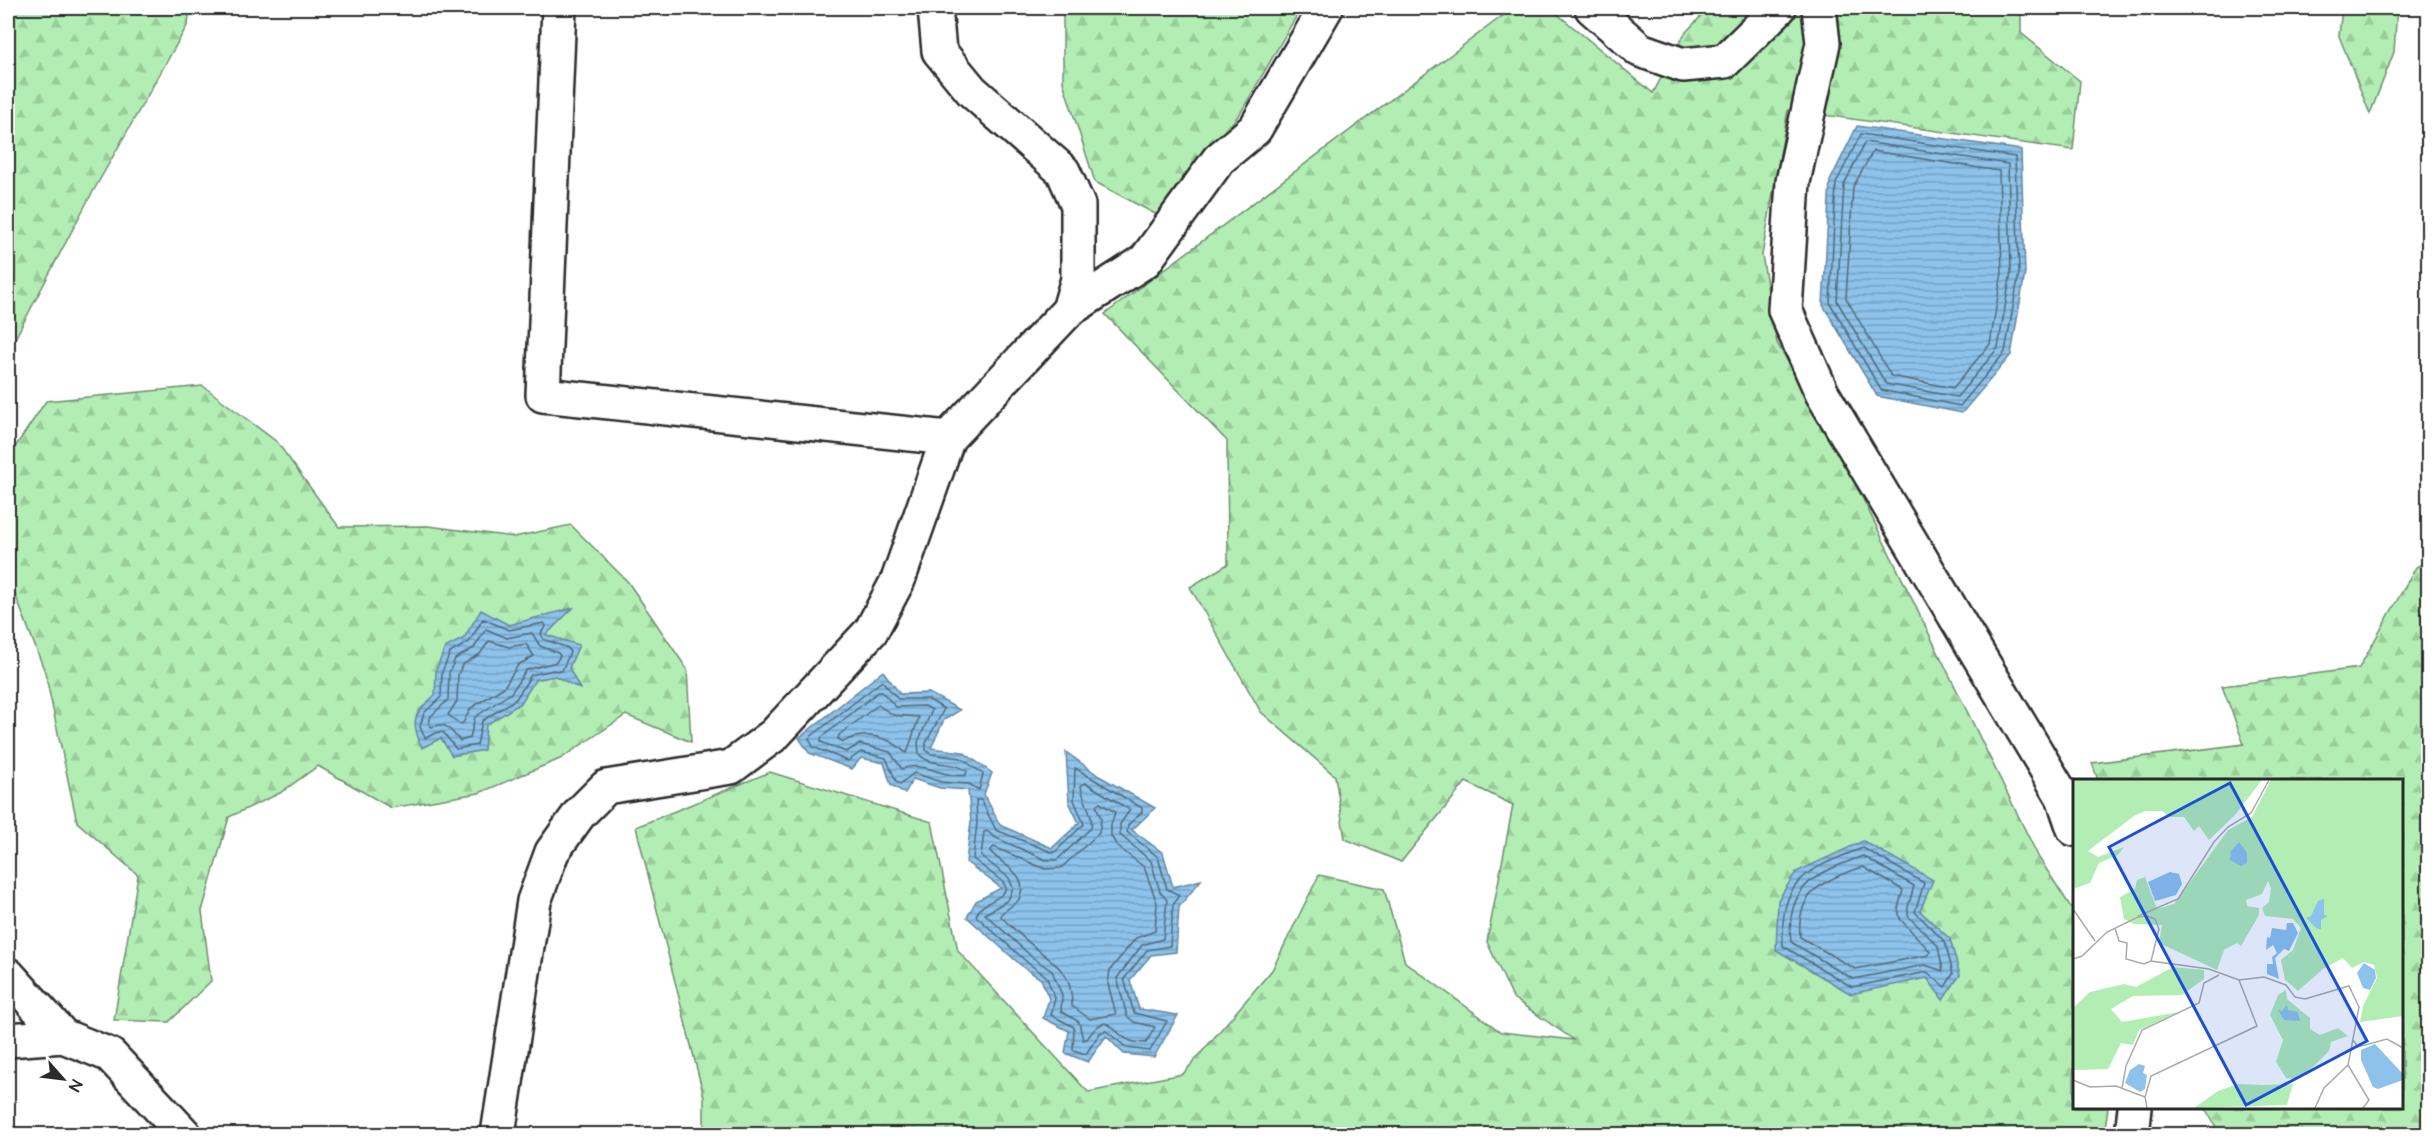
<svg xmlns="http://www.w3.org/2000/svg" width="2436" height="1142" viewBox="0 0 2436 1142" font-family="'Architects Daughter',sans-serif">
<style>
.forest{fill:url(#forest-firs);stroke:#6e8c6f;stroke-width:1.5}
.water{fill:url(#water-rules);stroke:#66869e;stroke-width:1.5}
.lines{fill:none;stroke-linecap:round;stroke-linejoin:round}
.shore{stroke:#526878;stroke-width:1.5}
.street-casing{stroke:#2b2b2b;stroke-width:38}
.street{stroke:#fff;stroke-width:33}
.inset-road{fill:none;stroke:#aaa;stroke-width:1.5}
.view{fill:#1d4ed8;fill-opacity:0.15;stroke:#1d4ed8;stroke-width:3}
.inset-edge{fill:none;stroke:#2b2b2b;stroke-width:3}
</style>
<defs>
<pattern id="forest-firs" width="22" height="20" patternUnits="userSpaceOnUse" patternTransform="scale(1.5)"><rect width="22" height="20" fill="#b2eeb3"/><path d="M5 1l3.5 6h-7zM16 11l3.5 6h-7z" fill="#99cc9a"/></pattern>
<pattern id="water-rules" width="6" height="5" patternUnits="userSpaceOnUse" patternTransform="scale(1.5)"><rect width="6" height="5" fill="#8dc3eb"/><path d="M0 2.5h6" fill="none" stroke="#739fbf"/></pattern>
</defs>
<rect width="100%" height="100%" fill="#fff"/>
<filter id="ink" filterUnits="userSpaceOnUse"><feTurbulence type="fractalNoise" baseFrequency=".0167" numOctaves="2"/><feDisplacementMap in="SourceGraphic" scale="12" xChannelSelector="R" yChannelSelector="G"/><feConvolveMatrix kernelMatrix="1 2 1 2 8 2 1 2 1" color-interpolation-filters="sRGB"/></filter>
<g filter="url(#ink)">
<path class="forest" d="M8,8H190L188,24L86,204L8,352Z
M1063,8H1301L1241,112L1159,216L1095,182L1063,82Z
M1513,8H1550L1653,93L1685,33L1709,8H2021V33L2080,81L2073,150L1788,110L1762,255L1777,343L1836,444L2039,858L2074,912V1108H2108L2104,1134H704V1097L636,827L770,772L932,822L958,951L1088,1092L1183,1074L1272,970L1319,875L1384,889L1405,962L1501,1032L1574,1040L1513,998L1487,942L1513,805L1466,782L1401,862L1345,839L1335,776L1261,712L1190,587L1228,564L1227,441L1105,314Z
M2342,8H2397L2394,52L2370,114L2339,36Z
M203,386L277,442L339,527L428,526L514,537L571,525L628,582L687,669L691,742L626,715L560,759L479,793L391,808L318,766L280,793L229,817L202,911L211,981L169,1022L114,1020L138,875L77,822L45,672L8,576L9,456L46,401Z
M2428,561V1134H2220L2205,1108H2402V780H2098L2092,763L2244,744L2222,686L2359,668L2416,567Z"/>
<path class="water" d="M1857,126L2021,150L2025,273L2011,355L1962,413L1877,396L1823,305L1830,181Z
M573,608L546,635L579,645L569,668L580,689L555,676L535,680L521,703L486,725L484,750L452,756L441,738L422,748C410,721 413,714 435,695L436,670L445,648L464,638L481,610L509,625Z
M883,671L900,694L929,693L960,710L944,720L931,748L963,752L992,773L984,794L1000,825L1052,848L1079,823L1069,802L1066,752L1099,776L1155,808L1132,830L1163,853L1173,887L1201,880L1179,907L1176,952L1151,955L1130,980L1139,1009L1178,1015L1154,1057L1124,1054L1106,1036L1088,1062L1065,1053L1069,1031L1043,1018L1049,999L1041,979L1024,968L967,917L976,901L1001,888L966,862L971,822L968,790L940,788L913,779L905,793L891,785L884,763L861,758L852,769L809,753L799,738Z
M1863,841L1933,880L1920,911L1950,939L1960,975L1943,1000L1927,978L1851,994L1776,950L1778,900L1796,872Z"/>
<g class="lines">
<path class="shore" d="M1861,134L2015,157L2019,273L2005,352L1960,406L1881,390L1830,303L1836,183Z
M1865,142L2008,164L2011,272L1998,348L1957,397L1886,384L1837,301L1844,185Z
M1873,151L1999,171L2002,272L1990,344L1953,388L1891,376L1846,298L1853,187Z
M483,619L509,630L544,623L546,626L541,633L543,639L568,648L570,652L562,671L553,670L531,675L516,699L482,721L477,745L456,749L444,733L439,732L425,738L420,727L424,713L441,697L442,672L450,653L469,642Z
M486,629L507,638L532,633L540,646L558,653L560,656L556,662L526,670L511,693L475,717L470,738L460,741C450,730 447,721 431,727L429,723L431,716L448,700L449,673L455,659L474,648Z
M489,641L509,647L526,644L534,656L518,665L504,687L471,708L463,723L460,724L448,715L457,701L458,675L462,665L480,654Z
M882,681L898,699H928L944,709L926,743V750L931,754L961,758L983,774L979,790L969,784L941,782L914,773L900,784L896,781L886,758L861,752L848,761L813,747L809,738Z
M878,692H882L896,707L925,706L932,710L918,742L919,754C931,768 953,760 967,771L966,775C944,779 922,760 902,769L890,752L860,744L846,752L821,742V738Z
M878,705L893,715L919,717L907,753C902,751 901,748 896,745C882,735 859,732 844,742L838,739L839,735Z
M1075,768L1142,808V812L1128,825L1127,832L1158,857L1167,889L1179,895L1173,905L1170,946L1147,950L1124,979L1134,1013L1167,1021L1150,1051L1127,1048L1106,1031L1100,1033L1086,1054L1073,1050L1074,1027L1051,1015L1055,998L1046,976L1028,963L976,916C981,900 1001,902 1006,888L1003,882L973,859L977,823L976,800H981L996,830L1054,853L1084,824L1074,800Z
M1086,783L1130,810L1120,824V835L1151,861L1160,892L1167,900L1163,939L1142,945L1117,978L1127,1016L1134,1022L1155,1027L1146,1043C1142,1042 1136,1043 1131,1041C1110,1034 1110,1006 1087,1039L1083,1040L1079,1022L1061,1011L1062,995L1052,971L1032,957L985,914L1008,900L1013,888L1009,878L981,856L984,832L987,831L994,837L1046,860H1057L1091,828C1094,813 1082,800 1081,785Z
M1100,803L1115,812L1111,825V836L1117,846L1144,867L1157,903L1155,931L1136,938L1110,970L1108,984L1116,1014L1090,1019L1072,1006C1072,973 1059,967 1037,949C1024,939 1013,928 1001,917L1002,913L1018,901C1032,874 1003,867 990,851L994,847L1045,869L1061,868L1099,833L1101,819L1096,805Z
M1863,848L1924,883L1915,912L1945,942L1953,974L1945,987L1927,972L1852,987L1783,946C1779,879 1806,870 1863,848Z
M1863,856L1914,886L1908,907V916L1938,946L1943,971L1925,965L1853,979L1791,942C1785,886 1816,873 1863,856Z
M1863,867L1903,890L1898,908L1900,919L1930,951L1929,955L1855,969L1800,937C1796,892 1824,879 1863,867Z"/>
<defs>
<path id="street" d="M559,8L543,395L948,438
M935,8L939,51L972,91L1063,171L1078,205V279L1069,310
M1592,8L1640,50L1683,65L1725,61L1779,8
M1819,8L1823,43L1793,182L1785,310L1822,393L2063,797L2074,829
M8,975L63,1036L110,1055L184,1134
M8,1040L63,1036
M498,1134L534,901L552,852L580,813L606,787L731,767L774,735L871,631L898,580L948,438L1069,310L1145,261L1219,159L1255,129L1326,8
M2132,1134L2135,1108"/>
</defs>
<use href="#street" class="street-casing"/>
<use href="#street" class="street"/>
</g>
</g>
<g transform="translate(2073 779)">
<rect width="330" height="330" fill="#fff"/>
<path d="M0,1H189L162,36L136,61L126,47L121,52L111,38H97L89,32H72L61,37L15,72L25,78L51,68L45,76L26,84L17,104L3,109L0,108ZM198,1H330V237L287,243L290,227L304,199L301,186L291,183L279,189L270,179L250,190L225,212L212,201L208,181L220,171L228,149L220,140L192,137L189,129L196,123L198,109L195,102L189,115L173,121L174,127L186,129V136L168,167L164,164L151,171L144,191L86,164L89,146L61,145L51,140L47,118L62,110L64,101L72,98L84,130L101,125L155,51L179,38ZM100,188L131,191V200L109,216L60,217L38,230L49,243L106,233L66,251L60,266L48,264L35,290L0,291L1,228L17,213L51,205L63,208ZM213,211L214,220L237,239V250L247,256L265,249L275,257L258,263L256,272L233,295L221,300L213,299L203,283L210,261L197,236L205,216ZM165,305L190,306L220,305L214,326L121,329L145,312Z" fill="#b2eeb3"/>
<path d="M166,63L174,74V84L168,87L157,81L158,72ZM97,93L106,95L109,105L103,116L82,122L75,103ZM251,120V136L255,137L248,141V150H244L233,139L238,137L245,122ZM214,144H220L225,154L216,172L211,170L202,179L206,200L194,195V185H200L199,178L204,174L200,166L193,171L194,158L197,159L199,149L213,151ZM291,184L302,191L303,199L297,211L290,209L284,194ZM214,226L215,231L225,233L227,242L211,241L205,231L209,232ZM302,265L330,295V301L305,310L300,308L288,281V271ZM66,285L72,287L70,294L74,296L72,310L67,313L52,304L57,291Z" fill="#8dc3eb"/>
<path class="inset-road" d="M0,130L22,162M65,137L105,120L141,63L155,48L178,34L196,1M42,149L46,162L54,164L53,180L71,185L78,182M0,180L9,177L34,153L65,138L74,137L82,140L86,150L78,182L136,190L166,201L191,198L213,206L222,218L232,220L276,207L286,228L275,286L296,321L290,329M280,261L285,268L314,260L330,269M0,301L17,308L43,307L72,318M49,309L53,287L69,251L126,224L131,204L146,196M74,329L72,318L78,297L184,247L166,201M242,329L251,309L275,286"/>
<path class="view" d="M157,4L294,262L173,326L36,68Z"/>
<rect width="330" height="330" class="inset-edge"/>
</g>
<rect width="2436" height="1142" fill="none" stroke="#fff" stroke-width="30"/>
<rect x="15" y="15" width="2406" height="1112" fill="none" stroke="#2b2b2b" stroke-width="2" filter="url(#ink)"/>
<g transform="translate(63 1079) rotate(118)" stroke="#ffffff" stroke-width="4.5" paint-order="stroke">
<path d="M0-4.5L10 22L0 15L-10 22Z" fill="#2b2b2b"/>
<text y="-9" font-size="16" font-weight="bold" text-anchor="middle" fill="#2b2b2b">N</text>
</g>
</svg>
